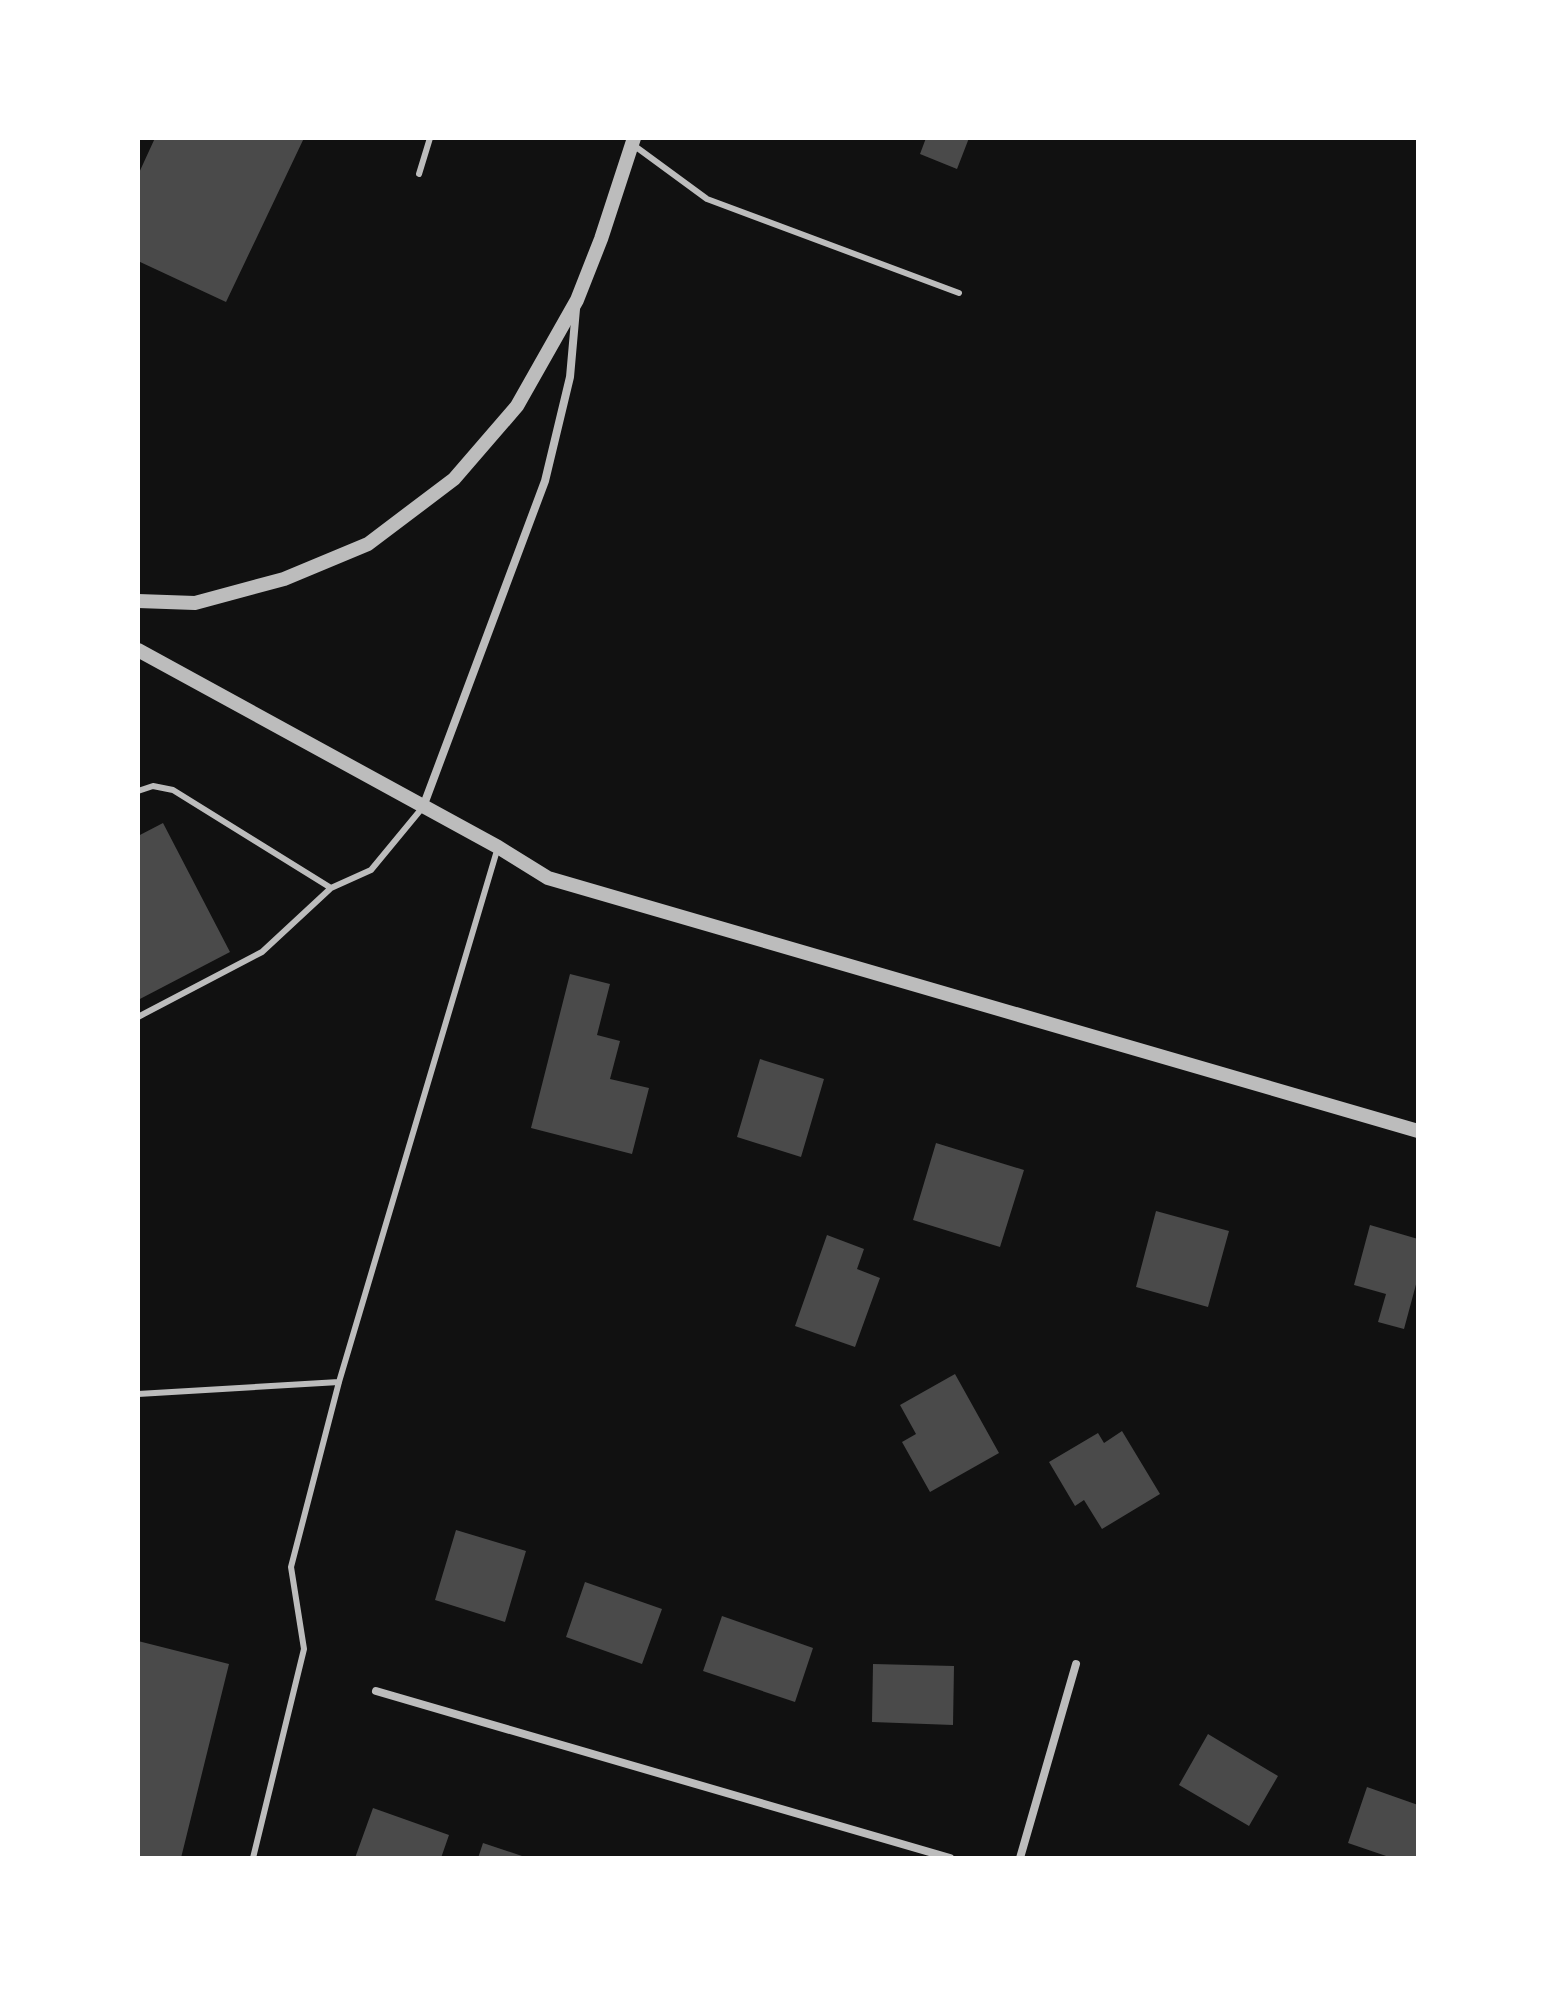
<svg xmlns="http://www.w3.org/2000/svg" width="1556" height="1996" viewBox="0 0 1556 1996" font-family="'DM Sans',sans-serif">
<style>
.building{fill:#4a4a4a}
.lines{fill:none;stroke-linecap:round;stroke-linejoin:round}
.service{stroke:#bcbcbc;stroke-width:6}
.minor{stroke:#bcbcbc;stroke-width:8}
.tertiary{stroke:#bcbcbc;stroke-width:14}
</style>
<rect width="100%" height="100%" fill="#111"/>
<path class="building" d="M155,138H304L226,302L138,261V175Z
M926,138H969L957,169L920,154Z
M163,823L230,952L138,1000V836Z
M570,974L610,984L597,1035L620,1041L610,1079L649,1088L632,1154L531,1128Z
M760,1059L824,1079L801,1157L737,1137Z
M936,1143L1024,1170L1000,1247L913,1220Z
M1156,1211L1229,1231L1208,1307L1136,1287Z
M1370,1225L1418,1239V1277L1404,1329L1378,1322L1386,1294L1354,1285Z
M827,1235L864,1249L857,1269L880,1278L855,1347L795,1326Z
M955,1374L999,1453L930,1492L902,1442L916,1434L900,1405Z
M1122,1431L1160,1494L1102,1529L1084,1500L1075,1506L1049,1462L1098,1433L1104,1443Z
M456,1530L526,1551L505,1622L435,1600Z
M585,1582L662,1609L642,1664L566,1637Z
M722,1616L813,1648L795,1702L703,1671Z
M138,1641L229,1664L181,1858H138Z
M873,1664L954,1666L953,1725L872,1722Z
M1208,1734L1278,1776L1249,1826L1179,1785Z
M1367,1787L1418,1805V1858H1392L1348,1843Z
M373,1808L449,1835L441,1858H355Z
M483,1843L525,1857V1858H478Z"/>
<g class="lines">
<path class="service" d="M632,144L707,199L959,293
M419,174L430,138
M138,791L153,786L173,790L331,888
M138,1017L262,952L331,888L371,870L423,807
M138,1394L339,1382
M253,1858L304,1649L291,1567L339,1382L498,847"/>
<path class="minor" d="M423,807L545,481L570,377L576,309
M376,1691L950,1858
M1020,1858L1076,1664"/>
<path class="tertiary" d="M138,601L195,603L284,579L368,544L454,479L517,406L577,300L601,239L634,138
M138,650L498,847L548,878L1418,1131"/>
</g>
<rect width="1556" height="1996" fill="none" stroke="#ffffff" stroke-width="280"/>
</svg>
